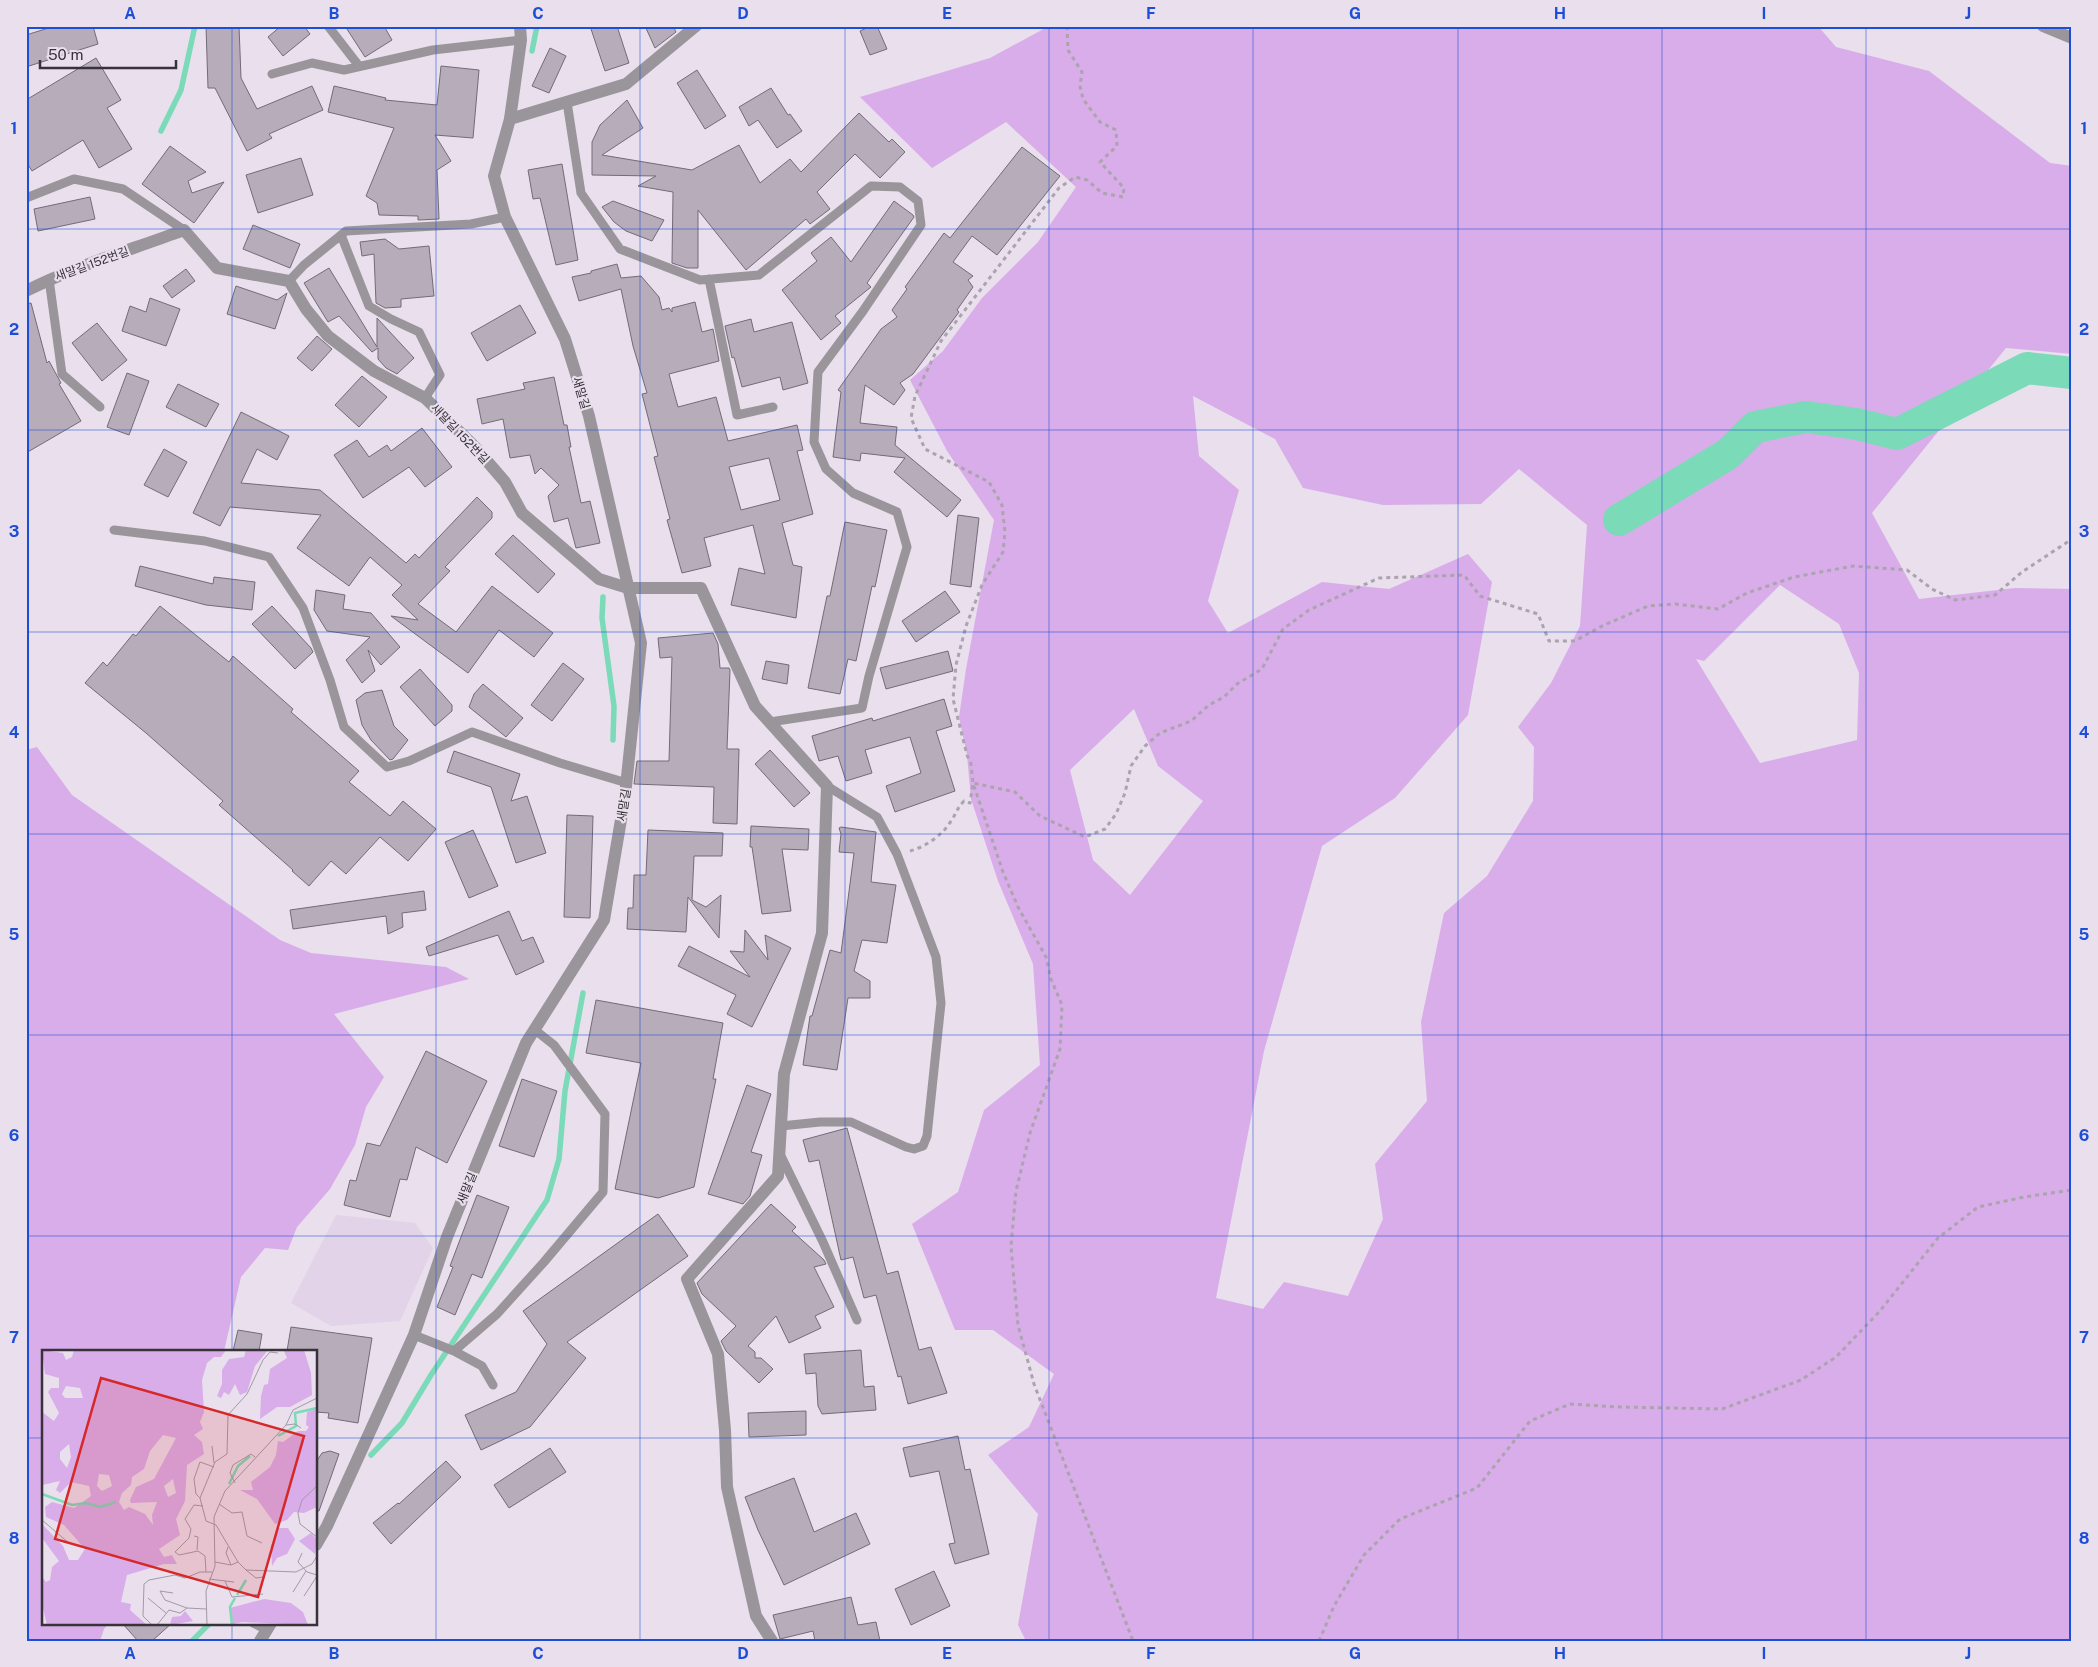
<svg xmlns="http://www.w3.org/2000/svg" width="2098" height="1667" viewBox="0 0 2098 1667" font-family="'Public Sans','Noto Sans KR',sans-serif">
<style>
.built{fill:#e2d3e8}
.green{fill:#d9ade9;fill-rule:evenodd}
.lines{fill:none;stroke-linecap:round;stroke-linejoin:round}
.stream{stroke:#7bdab7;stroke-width:5.5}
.river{stroke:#7bdab7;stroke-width:32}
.building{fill:#b6acba;stroke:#746b78;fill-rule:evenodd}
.path{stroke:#aba3ae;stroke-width:3;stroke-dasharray:4 4;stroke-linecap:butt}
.service{stroke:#99959b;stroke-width:9}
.minor{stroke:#99959b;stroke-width:12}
.tertiary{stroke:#99959b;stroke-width:12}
.grid{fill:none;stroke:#1d4ed8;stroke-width:1;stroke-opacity:0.55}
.labels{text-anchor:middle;stroke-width:4.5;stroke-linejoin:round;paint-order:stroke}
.street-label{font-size:12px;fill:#373339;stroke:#e9dfed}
.inset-river{fill:none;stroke:#7bdab7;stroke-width:2.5}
.inset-road{fill:none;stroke:#a29aa5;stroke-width:1}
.view{fill:#d62828;fill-opacity:0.15;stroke:#d62828;stroke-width:2.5}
.inset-edge{fill:none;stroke:#373339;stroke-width:2.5}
.neatline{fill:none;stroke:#1d4ed8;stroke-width:2}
.grid-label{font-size:16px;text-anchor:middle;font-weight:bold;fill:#1d4ed8}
</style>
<rect width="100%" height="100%" fill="#e9dfed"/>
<path class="built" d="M336,1215L415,1223L433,1248L400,1321L331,1326L291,1303Z"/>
<path class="green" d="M1049,26H1818L1836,47L1929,71L2050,163L2072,166V354L2006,348L1872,513L1919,599L2015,588L2072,589V1641H1026L1018,1625L1038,1514L988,1455L1029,1427L1054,1374L993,1330H955L912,1224L958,1192L984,1110L1040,1065L1033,964L998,881L971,799L967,755L959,717L966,669L994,520L947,451L910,380L943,351L982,298L1038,242L1076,187L1006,122L932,168L860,97L990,58ZM1193,396L1275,439L1303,488L1383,505L1481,504L1519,469L1587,525L1580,626L1551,683L1518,727L1534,747L1533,801L1487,876L1444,913L1421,1022L1427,1101L1375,1164L1383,1219L1348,1296L1284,1282L1263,1309L1216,1298L1264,1051L1322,846L1395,798L1468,715L1492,582L1468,554L1389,589L1322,582L1228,633L1208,601L1239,490L1199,456ZM1780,585L1839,624L1859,673L1857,740L1760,763L1696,659L1704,661ZM1134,709L1158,766L1203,801L1130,895L1093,860L1070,770Z
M37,747L72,795L280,940L311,953L446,967L469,979L334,1014L384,1077L366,1107L355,1145L330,1189L297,1227L288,1250L265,1248L241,1277L224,1351H44V1623H109L104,1629L100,1641H26V750Z"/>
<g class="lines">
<path class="stream" d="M532,51L537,26
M161,131L181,90L195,26
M603,597L602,618L614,706L613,740
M371,1455L402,1423L431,1375L547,1200L559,1159L565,1091L583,993
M192,1641L210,1623"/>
<path class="river" d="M1619,520L1728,454L1755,427L1806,417L1857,424L1897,434L2027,368L2072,373"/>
</g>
<path class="building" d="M55,26H93L98,44L26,67V35Z
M206,26H239L241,78L257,109L312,86L323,110L269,134L272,138L247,151L215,88H208Z
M281,26H304L310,34L283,56L268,37Z
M345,26H384L392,40L365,57Z
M590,26H617L629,63L605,71Z
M645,26H673L676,32L655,48Z
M871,26H877L887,49L870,55L860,31Z
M550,48L566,56L549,93L532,86Z
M96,58L121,100L107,108L132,149L99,168L83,140L32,171L26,161V100Z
M441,66L479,70L473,138L435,135L451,161L437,170L439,219L418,220V216L379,215L377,203L366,196L394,128L328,112L334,86L386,98L385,100L437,105Z
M697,70L726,116L705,129L677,83Z
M771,88L788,115L790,114L802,131L777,148L758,120L749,126L739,107Z
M627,100L643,128L602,155L692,170L739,145L760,183L790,159L801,172L859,113L889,142L892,139L905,152L880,178L855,154L817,192L830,209L810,224L806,219L746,270L698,210V268H687L672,263L673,192L638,186L656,176L592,175V142L600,125Z
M170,146L206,172L188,181L192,193L224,182L194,223L142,184Z
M1022,147L1060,176L997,255L972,236L953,262L973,276L968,280L973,287L957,310L959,312L913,374L900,383L905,390L894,405L865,385L860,423L897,427L895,445L961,500L947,517L894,472L905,458L861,453L860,461L833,457L841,392L838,390L881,329L897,317L892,310L907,289L905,287L944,233L950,238Z
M301,158L313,195L258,213L246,175Z
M562,164L578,260L556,265L540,198L533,199L528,170Z
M90,197L95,219L38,231L34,209Z
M613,201L664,220L652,241L626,231L614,222L602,207Z
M894,201L913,215L914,217L867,283L871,287L835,316L841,323L821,340L782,290L817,261L811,253L831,237L851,262Z
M253,225L300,244L290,268L243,249Z
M385,239L399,249L429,246L434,296L401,299V307L385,308L376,303L374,254L362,256L360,242Z
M617,264L621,278L641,276L659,297L662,310L669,308L672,312V308L695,302L702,332L713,329L719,361L669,374L678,407L716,397L728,441L797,425L803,450L797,451L813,514L782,523L793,565L802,567L796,618L731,605L739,568L765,574L753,525L704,538L711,566L682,573L667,520L670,519L654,457L658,456L642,394L647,393L633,346L621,289L579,301L572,277L591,273V271ZM769,458L780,500L741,510L729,467Z
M329,268L377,347V318L414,358L397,374L386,368L378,359V348L372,352L339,316L328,322L304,283Z
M186,269L195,281L172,298L163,286Z
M236,286L277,300L287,293L275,329L227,314Z
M150,298L180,309L166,346L122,331L130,306L146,312Z
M31,303L47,363L49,361L61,383L59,384L81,421L26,453V304Z
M520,305L536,333L487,361L471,333Z
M751,319L754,332L792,322L808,383L783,390L780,377L742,387L734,357L732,358L725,326Z
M97,323L127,360L102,381L72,343Z
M317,336L332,349L312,371L297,358Z
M127,373L149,381L129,435L107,427Z
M362,376L387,397L359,427L335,405Z
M554,377L564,425H567L571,447H569L581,503L590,501L600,543L576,548L568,518L554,522L548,496L559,485L541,468L535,474L530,455L510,458L503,419L482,424L477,399L525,389L523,383Z
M178,384L219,404L206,427L166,407Z
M241,412L289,436L277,460L257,449L241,483L320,490L406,563L415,554L419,558L477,497L492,512V518L445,567L450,571L418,604L456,632L492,586L553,633L534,657L499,630L468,673L391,616L418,620L392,595L402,585L370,557L349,586L297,548L321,515L230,507L220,526L193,513Z
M422,428L452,467L425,487L409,467L363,498L334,455L357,440L369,457L387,445L391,451Z
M164,449L187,462L168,497L144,485Z
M958,515L979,518L971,587L950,584Z
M845,522L887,530L875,587L872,586L856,661L848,659L840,694L808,688L827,596H830Z
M513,535L555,574L538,593L495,554Z
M140,566L213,584L214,577L255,582L252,610L206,605L135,586Z
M316,590L345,595L343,609L371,613L400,647L381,665L368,650L375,671L362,683L346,660L370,637L327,631L314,610Z
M945,591L960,612L916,642L902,621Z
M160,606L229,662L233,656L293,709L291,712L359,771L349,782L390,816L403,801L436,829L408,861L380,837L346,874L331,861L309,886L292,871L293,870L219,805L223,801L146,733L85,683L103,662L107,666L133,634L136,636Z
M272,606L311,648L313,652L295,669L252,624Z
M713,633L718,644L720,668H729L730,670L727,749H739L737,824L713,823L714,787L634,784L637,761H669L672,657L660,658L658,638Z
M948,651L953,671L886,689L880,668Z
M766,661L789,665L787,684L762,679Z
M563,663L584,679L552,721L531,705Z
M420,669L452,705V711L435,726L400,687Z
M483,684L523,718L506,737L469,707L474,694Z
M382,690L394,726L408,740L393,759L390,760L371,740L362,725L356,700L365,693Z
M944,699L952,726L936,731L955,791L895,812L886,786L921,773L910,737L865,750L872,773L846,781L838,756L819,761L812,736L872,718L873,721Z
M770,750L810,793L794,807L755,764Z
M454,751L520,774L511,801L527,796L546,853L516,863L491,787L447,772Z
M567,815L593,816L590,918L564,917Z
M751,826L809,829L808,850L782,849L791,911L762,914L752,847H750Z
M841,827L876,832L871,882L896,885L887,943L862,940L854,971L870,981V998H848L837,1070L803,1065L810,1016H812L830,950L841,953L854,853L839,852L841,834L839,828Z
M473,830L498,886L469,898L445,842Z
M648,830L723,833L722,856H694L692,900L706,907L721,895L719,938L688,897L686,932L627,929L628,908H633L634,875H646Z
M424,891L426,910L402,913L403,927L388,934L386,916L293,929L290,910Z
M509,911L522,941L533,937L544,962L516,975L498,935L429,956L426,947Z
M745,930L768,960L765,935L791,948L752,1027L727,1014L736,995L678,966L689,946L750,977L730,951L744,952Z
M596,1000L723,1023L713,1079H716L694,1187L658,1198L615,1189L641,1063L586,1053Z
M426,1051L487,1081L447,1163L416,1147L407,1180L400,1179L390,1217L344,1205L350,1180L356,1181L367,1143L380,1146Z
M522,1079L557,1091L534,1157L499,1146Z
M747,1085L771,1094L751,1152L762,1155L750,1196L743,1204L708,1194Z
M847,1128L887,1274L898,1271L919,1350L931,1347L947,1393L908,1404L901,1376L898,1377L876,1295L864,1298L853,1257L841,1260L819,1160L809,1162L803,1140Z
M477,1195L509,1207L482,1278L472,1274L455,1315L437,1307L453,1267L450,1266Z
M771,1204L796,1227L792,1231L824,1260L826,1264L814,1267L834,1307L815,1316L821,1328L789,1343L776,1316L748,1346L755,1352V1358H761L773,1369L759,1383L726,1351L721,1341L736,1326L702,1294L697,1283Z
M658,1214L688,1256L567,1342L586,1358L530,1427L481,1450L465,1415L516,1392L547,1344L523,1311Z
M291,1327L372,1338L358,1423L328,1418L329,1413L316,1412V1351H287Z
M238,1330L262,1334L259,1351H233Z
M861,1350L864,1387L874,1386L876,1410L822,1414L818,1406L816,1373L806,1374L804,1354Z
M806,1411V1435L749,1437L748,1413Z
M958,1436L965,1470L970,1469L989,1554L955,1564L949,1544L955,1543L939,1471L910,1477L903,1448Z
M550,1448L566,1472L509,1508L494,1485Z
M330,1451L339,1454L319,1511H316V1462L322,1453Z
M446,1461L461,1477L391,1544L373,1523L398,1503L399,1504Z
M794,1478L814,1532L856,1513L870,1544L784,1585L758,1530L745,1497Z
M934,1571L950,1606L911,1625L895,1589Z
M851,1597L858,1625L876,1622L880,1641H815L813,1631L780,1639L773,1615Z
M122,1623H172L152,1641H138Z"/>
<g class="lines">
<path class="path" d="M1067,26L1068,50L1082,72L1080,86L1083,99L1100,122L1116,130L1117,146L1100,162L1124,188L1123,197L1102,193L1087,180L1075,177L1059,188L941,341L915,396L911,418L925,449L989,482L1002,505L1005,532L1003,552L982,585L966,626L956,665L953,699L967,755L971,764L973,783L1003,872L1018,907L1046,957L1051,979L1062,1005L1060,1049L1030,1133L1016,1191L1011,1246L1018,1325L1034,1384L1133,1641
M910,851C925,847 943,835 951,821C956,814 957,808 964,801L970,803L973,783L1015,792L1040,816L1085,837L1105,829L1116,814L1125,793L1131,766L1145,746L1160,733L1191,721L1209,705L1224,697L1237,684L1262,669L1283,629L1309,610L1379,578L1464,575L1480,596L1538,614L1549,641H1575L1602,626L1648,606L1675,604L1718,609L1747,593L1794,577L1853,566L1907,570L1932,589L1955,600L1995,595L2022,572L2072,539
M1319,1641L1334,1606L1364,1555L1400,1519L1477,1488L1530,1421L1570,1404L1620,1407L1722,1409L1801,1380L1836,1357L1879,1312L1938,1238L1978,1207L2024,1197L2072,1190"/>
<path class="service" d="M328,26L359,66
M272,74L312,63L344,70L433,50L521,40
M567,102L581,193L620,249L700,280L759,275L871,186L900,187L918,201L921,225L863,311L818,372L814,442L826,469L853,493L897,512L907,547L869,676L862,708L770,722
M26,198L74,179L123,189L184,230
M341,235L369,306L391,319L419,332L440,375L425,398
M49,279L62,374L100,407
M709,279L737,415L773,407
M289,281L304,265L346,231L471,224L505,217
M114,530L205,541L269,557L303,608L330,680L344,727L387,767L409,761L472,732L560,763L627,783
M781,1126L820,1122H851L906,1147L914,1149L923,1146L927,1136L941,1003L936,957L897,854L877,817L827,786
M781,1156L823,1242L857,1320
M414,1335L454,1351L497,1314L544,1262L603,1192L605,1114L554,1045L535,1030
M454,1351L482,1366L493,1385
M253,1623L267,1630"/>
<path class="minor" d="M2043,26L2072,38
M510,119L626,84L696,26
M26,291C77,265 131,250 184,230L217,268L289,281L306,309L328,336L374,371L425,398L474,446L505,482L522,513L599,579L628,588H701L755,706L827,786L822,933L784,1074L778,1176L687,1279L718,1354L725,1430L727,1487L756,1616L772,1641"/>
<path class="tertiary" d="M316,1545L327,1526L414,1335L447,1237L526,1043L604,920L625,796L641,643L589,416L565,339L505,217L494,176L510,119L521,40L520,26
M260,1641L271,1623"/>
</g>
<path class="grid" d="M232,26V1351M436,26V1641M640,26V1641M845,26V1641M1049,26V1641M1253,26V1641M1458,26V1641M1662,26V1641M1866,26V1641M26,229H2072M26,430H2072M26,632H2072M26,834H2072M26,1035H2072M26,1236H2072M26,1438H44M316,1438H2072M232,1623V1641"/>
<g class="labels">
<g class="street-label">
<text transform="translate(92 264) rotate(-20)" y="4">새말길 152번길</text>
<text transform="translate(581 393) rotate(73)" y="4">새말길</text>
<text transform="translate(460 434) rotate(46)" y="4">새말길 152번길</text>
<text transform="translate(624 805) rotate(-81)" y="4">새말길</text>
<text transform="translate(467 1188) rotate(-68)" y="4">새말길</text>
</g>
</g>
<g transform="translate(42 1350)">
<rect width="275" height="275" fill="#e9dfed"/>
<path d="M0,0L21,3L24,10L30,7L32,0H184L179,7H172L165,13L160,30L162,62L158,72L161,79L152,85L160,92L162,104L145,115L143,151L134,169L138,185L117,199L122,207L130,205L135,214H122L85,225L79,252L89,254L88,260L105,275H5L0,254V227L4,232L8,230L10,217L17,211L0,188V174L21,196L27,210H36L43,199L22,175L4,167L3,157L10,152L32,158L49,146L47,136L29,132L18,143L14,140L18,131L0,135V62L12,71L17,63L6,42L9,38H17V28L3,24ZM24,36L38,38L41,48H23L20,44ZM121,85L134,88L112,129L94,137L88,150L89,153L115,152L110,165L111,175L103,164L87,157L82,160L77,152L80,143L89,135L90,127L102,119L108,101ZM27,94L29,107L25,118L18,109V102ZM57,124L67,125L70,136L60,141L55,136ZM131,129L134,143L126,147L122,136ZM204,0H226L213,16L205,42L198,45L193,34L187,45L182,42L179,48L175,46L180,34V20L187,9L202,7ZM237,0H262L269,23L270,45L248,57H235L218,69L219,46L222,35L226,34L228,19L245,8L242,1ZM275,59V157L262,163L252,162L245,170L233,174L215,149L198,140H211L209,132L228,117L234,105L236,91L241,92L256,81H264L267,77L264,75L265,62ZM237,178H246L253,189L245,204L235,208L230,216L229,196ZM269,183L275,189L273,204L257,191ZM222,249L249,253L261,262L266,275L200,272L191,274L188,258ZM143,261L151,271L128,275L130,267L139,266Z" fill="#d9ade9" fill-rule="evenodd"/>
<path class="inset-river" d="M236,86L254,76L253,63L275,58M187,134L196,116L208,106M0,144L30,155L44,153L58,157L74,152M195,245L204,230M190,275L188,257L193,248"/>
<path class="inset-road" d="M236,3L228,2L221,10L205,44L186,65L185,104L173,112L158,148L164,171L174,175L196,212L204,220L254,222L270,214L275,206M244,75L253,74L259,78M170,96L172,113M193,133L188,123L191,115L209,104L213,107M275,136L260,150L256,163L258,174L275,187M158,148L154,144L152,129L158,112L172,117M177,154L190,163L200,162L205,186L220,193M161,156L152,155L143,169L149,179L147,188L133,202L137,205L156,201L163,206L164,222M0,170L28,194M152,186L156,187L155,200M186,197L184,203L189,215M260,203L256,212L265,222L275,225M173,212L189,215L196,212M204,220L214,228L221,227M167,229L192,232M183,231L190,247L221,244M251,242L264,221M131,243L118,241L123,250L145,258M262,246L275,226M106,248L124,263M110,275L101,266L102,234L107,230L133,225L143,228L158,222H170M115,275L127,260L138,263L145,258L164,259M165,275L164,241L173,216L172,167L183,141L244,75L251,60L275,48"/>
<path class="view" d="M59,28L262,86L216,247L13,189Z"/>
<rect width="275" height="275" class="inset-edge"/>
</g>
<rect width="2098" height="1667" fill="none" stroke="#e9dfed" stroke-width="55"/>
<path d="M40 60v8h136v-8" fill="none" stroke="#373339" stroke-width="2.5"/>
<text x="48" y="60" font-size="15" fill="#373339" stroke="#e9dfed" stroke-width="4" paint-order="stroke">50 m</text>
<rect x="28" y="28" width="2042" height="1612" class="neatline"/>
<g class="grid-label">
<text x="130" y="19">A</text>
<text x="334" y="19">B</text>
<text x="538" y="19">C</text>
<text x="743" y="19">D</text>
<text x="947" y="19">E</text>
<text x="1151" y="19">F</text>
<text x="1355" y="19">G</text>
<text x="1560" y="19">H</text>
<text x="1764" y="19">I</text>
<text x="1968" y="19">J</text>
<text x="14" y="134">1</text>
<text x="2084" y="134">1</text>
<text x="14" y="335">2</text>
<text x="2084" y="335">2</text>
<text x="14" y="537">3</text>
<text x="2084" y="537">3</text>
<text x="14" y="738">4</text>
<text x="2084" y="738">4</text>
<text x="14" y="940">5</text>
<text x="2084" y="940">5</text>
<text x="14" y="1141">6</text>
<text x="2084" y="1141">6</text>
<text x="14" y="1343">7</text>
<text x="2084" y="1343">7</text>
<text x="14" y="1544">8</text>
<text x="2084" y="1544">8</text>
<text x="130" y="1659">A</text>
<text x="334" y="1659">B</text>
<text x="538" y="1659">C</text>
<text x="743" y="1659">D</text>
<text x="947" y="1659">E</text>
<text x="1151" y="1659">F</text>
<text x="1355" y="1659">G</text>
<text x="1560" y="1659">H</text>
<text x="1764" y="1659">I</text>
<text x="1968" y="1659">J</text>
</g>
</svg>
